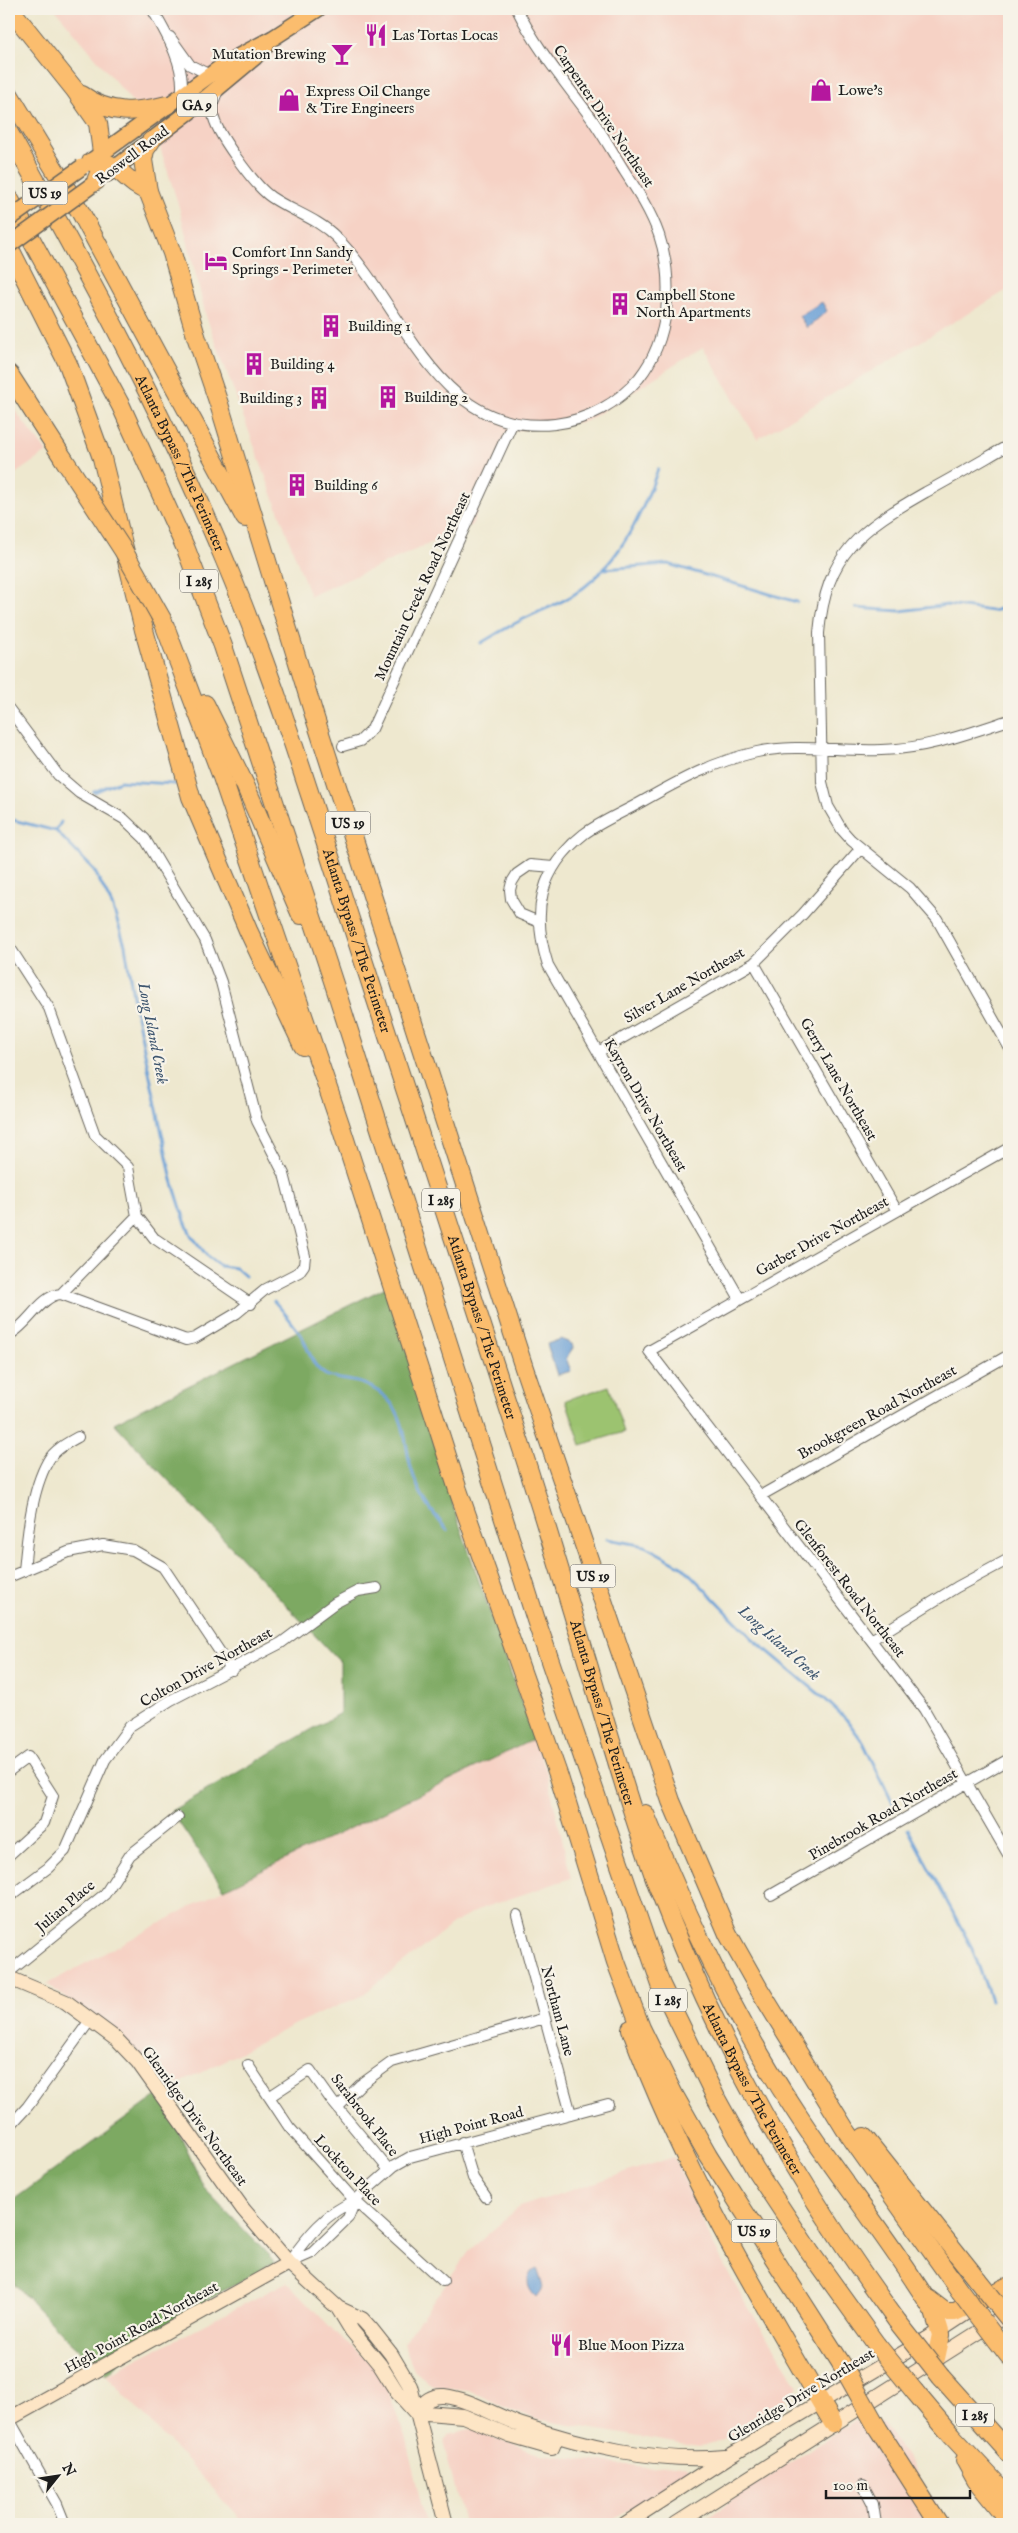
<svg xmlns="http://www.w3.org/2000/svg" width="1018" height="2533" viewBox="0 0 1018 2533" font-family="'IM FELL English',serif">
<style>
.built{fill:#f6d2c5}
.green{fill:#9cc36f;stroke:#5c7046}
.forest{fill:#7da962;stroke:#4c623f}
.water{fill:#679ed5;stroke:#425d78}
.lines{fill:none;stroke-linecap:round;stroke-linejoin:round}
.stream{stroke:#679ed5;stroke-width:3}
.street-casing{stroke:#66635b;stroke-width:12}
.secondary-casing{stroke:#66635b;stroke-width:16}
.primary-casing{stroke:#66635b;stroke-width:18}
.highway-casing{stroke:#66635b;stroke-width:20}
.street{stroke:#fff;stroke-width:10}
.secondary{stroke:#fde5c5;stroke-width:14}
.primary{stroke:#fbbd6e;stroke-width:15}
.highway{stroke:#fbbd6e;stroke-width:18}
.primary-bridge-casing{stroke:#66635b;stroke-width:18;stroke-linecap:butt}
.highway-bridge-casing{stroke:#66635b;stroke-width:20;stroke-linecap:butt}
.primary-bridge{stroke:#fbbd6e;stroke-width:15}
.highway-bridge{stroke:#fbbd6e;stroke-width:18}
.labels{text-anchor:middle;stroke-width:4.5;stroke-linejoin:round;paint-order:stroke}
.shield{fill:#f7f3e8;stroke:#5e5c59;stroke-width:1}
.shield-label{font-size:14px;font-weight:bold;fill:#1c1c1c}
.poi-label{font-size:15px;fill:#1c1c1c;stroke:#f7f3e8;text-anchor:start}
.street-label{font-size:15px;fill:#1c1c1c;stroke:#f7f3e8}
.water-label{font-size:16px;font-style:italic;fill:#3e566f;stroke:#f7f3e8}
</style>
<rect width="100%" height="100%" fill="#f7f3e8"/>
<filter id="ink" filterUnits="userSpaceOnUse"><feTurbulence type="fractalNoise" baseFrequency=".02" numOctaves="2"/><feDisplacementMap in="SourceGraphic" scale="10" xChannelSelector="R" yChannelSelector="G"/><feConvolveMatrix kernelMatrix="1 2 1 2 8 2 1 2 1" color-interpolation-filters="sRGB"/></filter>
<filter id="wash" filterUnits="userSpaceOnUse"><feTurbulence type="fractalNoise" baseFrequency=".0096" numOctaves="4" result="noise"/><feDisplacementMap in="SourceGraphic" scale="20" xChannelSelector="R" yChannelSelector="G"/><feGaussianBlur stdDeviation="1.12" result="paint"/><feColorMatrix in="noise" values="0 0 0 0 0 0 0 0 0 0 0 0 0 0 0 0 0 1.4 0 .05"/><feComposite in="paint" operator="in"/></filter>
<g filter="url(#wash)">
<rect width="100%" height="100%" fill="#eee8cf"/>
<path class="built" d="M55,9H1009V289L757,439L703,347L587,421L506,432L472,525L310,596L206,316L179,207L154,128Z
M9,403L47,452L9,478Z
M534,1739L547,1773L571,1878L482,1908L454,1923L361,1996L298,2023L161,2093L136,2050L47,1984L224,1889Z
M674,2157L712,2243L740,2294L798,2386L788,2398L746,2428L716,2443L698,2447L536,2419L506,2408L469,2390L433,2386L415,2371L403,2343L471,2249L519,2207Z
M287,2282L338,2335L372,2364L388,2392L405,2436L426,2524H246L106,2375Z
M854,2421L881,2422L894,2438L935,2502L946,2524H696Z
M470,2429L535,2453L645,2468L686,2465L690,2470L607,2524H464L443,2441L448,2434Z"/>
<path class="green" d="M609,1386L624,1432L581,1445L566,1400Z"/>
<path class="forest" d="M388,1286L454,1509L534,1739L224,1889L171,1811L340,1713V1662L114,1423Z
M161,2093L204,2188L275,2262L145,2335L106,2375L65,2337L9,2278V2203Z"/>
<path class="water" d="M822,302L827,311L807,328L799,316Z
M561,1339L572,1344L573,1348L566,1358L571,1371L557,1375L547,1344Z
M537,2268L543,2287L536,2297C527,2288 526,2282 531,2271Z"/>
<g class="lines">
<path class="stream" d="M604,569L668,564L797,602
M856,608L900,611L947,605L993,611L1009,606
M481,643C498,633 514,623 532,615C545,609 558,604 570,597C616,569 641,518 658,469
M94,792L120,781L175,784
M9,819L56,831L94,870L112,905L125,945L134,1002L172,1180L185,1221L191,1235L208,1257L220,1266L236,1268L245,1276
M56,831L61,822
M274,1301C284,1312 294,1324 302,1337C310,1351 311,1366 326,1375C335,1379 343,1379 352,1381C367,1383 382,1392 391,1403C406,1421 405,1447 411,1468C419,1495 430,1510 447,1530
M607,1539L645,1546L683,1567L753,1639L825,1699L846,1719L863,1742L896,1810
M908,1829L972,1948L991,2000"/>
</g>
</g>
<g filter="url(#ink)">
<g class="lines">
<defs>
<path id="street" d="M152,9C166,33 187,68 181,96
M170,37L190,65L210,75
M219,89C215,96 211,105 213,114C215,132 255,186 271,197C293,212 317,218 336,237C406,307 435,437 555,424C588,420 618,403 639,378C670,339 674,281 659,235C651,212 638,192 625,172C613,153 602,133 589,115C564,81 536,48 517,9
M1009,445C981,461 954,477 926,492C861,529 826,553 819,633L822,782L828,806L842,830L851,840L910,888L937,919L1009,1047
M9,709L58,775L79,793L124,819L145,839L205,940L221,982L257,1121L284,1174L305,1256L304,1265L299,1272L266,1289L237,1313L195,1338L186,1340L61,1294
M343,746L360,741L372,729L513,422
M539,922L520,914L511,899L510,890L512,882L517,874L530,865L553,867
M9,946L49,1008L95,1135L128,1167L137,1216L154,1238L251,1304
M754,963L897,1211
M598,1052L754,963L803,914L861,848
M1009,1148L649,1351L924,1709L1009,1856
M740,1299L548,965C531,913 539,869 584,834C602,821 624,812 643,801C680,780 715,761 757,752C797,743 840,752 881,750C926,749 967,734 1009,720
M9,1329L12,1333C29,1323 42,1295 61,1294L137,1216
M760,1496L1009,1355
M24,1571C27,1538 31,1491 48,1461C54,1450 67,1443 78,1437
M9,1577L68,1552L103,1545L133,1550L163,1567L232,1670
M871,1640L957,1587L1009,1559
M9,1771L28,1757L53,1796L44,1823L9,1855
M771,1895L1009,1759
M9,1897L48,1868L65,1851L105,1760L130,1726L171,1700L281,1643L335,1603L358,1591L377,1588
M517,1915L571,2114
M9,1972L105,1894L130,1855L178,1817
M248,2065L289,2127L355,2201L443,2281
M269,2097L310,2070L332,2101L389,2170
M338,2107L360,2085L392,2062L545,2018
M9,2127L28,2106L91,2019
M462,2142L473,2178L486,2197
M289,2262C306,2238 326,2212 355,2201
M289,2263L312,2253L348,2218L355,2201L361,2195L394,2166L410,2157L608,2104
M9,2419L57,2504L65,2524
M863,2485L873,2504L876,2524"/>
<path id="secondary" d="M9,1978L66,2002L116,2039L138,2062L243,2209L289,2263L338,2308L352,2331L380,2365L397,2392L415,2412
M338,2308L362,2319L372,2330L391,2354L410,2386L446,2524
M415,2412C424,2403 430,2395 444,2396C469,2399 494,2415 519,2424C584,2446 655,2463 725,2457
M415,2412L463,2416L510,2436L552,2448L557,2436
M9,2419L289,2263
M625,2524L728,2457L927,2339L971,2310
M676,2524L1009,2313"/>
<path id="primary" d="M94,159L228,62L273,38L318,9
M107,174L189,112L255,57L266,46"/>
<g id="highway">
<path d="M10,9L75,90L98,123L102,153L101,168L96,181"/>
<path d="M9,94L81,213L245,518"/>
<path d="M82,95C110,115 136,113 167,105"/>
<path id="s1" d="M9,133C91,279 170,425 233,580C281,698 318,820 357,941C411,1107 465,1274 519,1440C546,1523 571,1607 596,1691C615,1755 634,1821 657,1884C716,2042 798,2186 897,2321"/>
<path d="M151,141L145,150L143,160L148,191L172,253L196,336L219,404L315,718L524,1368L671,1801L728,1934L759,1989L845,2129L960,2291"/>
<path d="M91,162C116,157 125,184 148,191"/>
<path d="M9,198L121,406L186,549L223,646L335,987L536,1620L661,1985L717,2100L755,2169L810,2252L876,2344"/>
<path d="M9,247L68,364L102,458L144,630L191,797L248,930L303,1046"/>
<path d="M9,374L63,458"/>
<path d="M163,621L222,777L340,1124L458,1490L559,1777L616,1962L641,2028L674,2095L708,2155L841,2363"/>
<path d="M205,704L245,785L301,915"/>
<path d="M645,1814C687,1916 735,2020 796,2112C840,2180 892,2242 934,2312L941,2335L936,2358"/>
<path d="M631,2029C682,2168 758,2296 833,2423"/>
<path d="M864,2137L977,2279"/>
<path d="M928,2299L945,2312H955L1007,2287"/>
<path d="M996,2339L1009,2356"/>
<path d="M941,2377L1009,2453"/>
<path d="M915,2392L952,2436L1009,2497"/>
<path d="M877,2427L939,2524"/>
<path d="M965,2460L976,2480L1009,2521"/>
</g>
</defs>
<use href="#street" class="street-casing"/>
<use href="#secondary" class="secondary-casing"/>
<use href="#primary" class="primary-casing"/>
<use href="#highway" class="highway-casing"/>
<use href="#street" class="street"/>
<use href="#secondary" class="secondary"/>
<use href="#primary" class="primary"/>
<use href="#highway" class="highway"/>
<defs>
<path id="primary-bridge" d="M9,219L82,167
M9,245L92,185"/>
<path id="highway-bridge" d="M63,458L123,550L163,621
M977,2279L1009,2319
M960,2291L996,2339
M897,2321L941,2377
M876,2344L915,2392
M841,2363L877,2427"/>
</defs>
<use href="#primary-bridge" class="primary-bridge-casing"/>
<use href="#highway-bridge" class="highway-bridge-casing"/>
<use href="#primary-bridge" class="primary-bridge"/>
<use href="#highway-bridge" class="highway-bridge"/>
</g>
</g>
<defs>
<symbol id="restaurant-bare" viewBox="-9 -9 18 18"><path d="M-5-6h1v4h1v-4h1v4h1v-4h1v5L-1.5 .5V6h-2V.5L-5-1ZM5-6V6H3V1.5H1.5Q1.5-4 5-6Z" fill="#b5179e" stroke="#f7f3e8" stroke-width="2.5" paint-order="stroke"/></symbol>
<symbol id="bar-bare" viewBox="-9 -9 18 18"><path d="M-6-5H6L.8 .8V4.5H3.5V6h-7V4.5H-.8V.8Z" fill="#b5179e" stroke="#f7f3e8" stroke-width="2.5" paint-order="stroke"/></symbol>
<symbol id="shop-bare" viewBox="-9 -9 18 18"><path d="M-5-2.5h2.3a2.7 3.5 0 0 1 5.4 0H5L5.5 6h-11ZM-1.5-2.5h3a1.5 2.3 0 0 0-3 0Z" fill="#b5179e" stroke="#f7f3e8" stroke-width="2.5" paint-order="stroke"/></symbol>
<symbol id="hotel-bare" viewBox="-9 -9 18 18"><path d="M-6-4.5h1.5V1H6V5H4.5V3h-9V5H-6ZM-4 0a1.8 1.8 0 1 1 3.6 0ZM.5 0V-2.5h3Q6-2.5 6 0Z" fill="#b5179e" stroke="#f7f3e8" stroke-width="2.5" paint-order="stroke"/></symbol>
<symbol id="building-bare" viewBox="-9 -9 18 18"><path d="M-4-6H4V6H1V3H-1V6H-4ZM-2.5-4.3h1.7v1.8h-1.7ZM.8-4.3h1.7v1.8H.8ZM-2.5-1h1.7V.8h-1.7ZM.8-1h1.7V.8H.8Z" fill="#b5179e" stroke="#f7f3e8" stroke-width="2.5" paint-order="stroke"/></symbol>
</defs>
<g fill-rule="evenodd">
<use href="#restaurant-bare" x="360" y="19" width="32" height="32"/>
<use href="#bar-bare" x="326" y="38" width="32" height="32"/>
<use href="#shop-bare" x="805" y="74" width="32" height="32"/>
<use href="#shop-bare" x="273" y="84" width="32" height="32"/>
<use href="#hotel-bare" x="200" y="245" width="32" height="32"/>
<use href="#building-bare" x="604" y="288" width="32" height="32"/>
<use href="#building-bare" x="315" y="310" width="32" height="32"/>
<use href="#building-bare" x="238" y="348" width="32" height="32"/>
<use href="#building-bare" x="372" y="381" width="32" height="32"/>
<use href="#building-bare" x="303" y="382" width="32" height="32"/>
<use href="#building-bare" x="281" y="469" width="32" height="32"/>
<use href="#restaurant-bare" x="545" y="2329" width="32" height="32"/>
</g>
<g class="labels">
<g class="shield">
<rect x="177" y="93.5" width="40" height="23" rx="4"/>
<rect x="22.5" y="181.5" width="45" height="23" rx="4"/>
<rect x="180" y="569.5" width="38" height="23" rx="4"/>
<rect x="325.5" y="811.5" width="45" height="23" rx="4"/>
<rect x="422" y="1188.5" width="38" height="23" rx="4"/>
<rect x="570.5" y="1564.5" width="45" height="23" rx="4"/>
<rect x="649" y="1988.5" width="38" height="23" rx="4"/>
<rect x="731.5" y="2219.5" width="45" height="23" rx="4"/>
<rect x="956" y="2403.5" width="38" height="23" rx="4"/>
</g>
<g class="shield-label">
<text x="197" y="110">GA 9</text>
<text x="45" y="198">US 19</text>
<text x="199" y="586">I 285</text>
<text x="348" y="828">US 19</text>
<text x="441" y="1205">I 285</text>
<text x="593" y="1581">US 19</text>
<text x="668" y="2005">I 285</text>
<text x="754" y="2236">US 19</text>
<text x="975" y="2420">I 285</text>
</g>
<g class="poi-label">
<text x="392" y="40">Las Tortas Locas</text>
<text x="326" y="59" text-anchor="end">Mutation Brewing</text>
<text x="838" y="95">Lowe's</text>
<text x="306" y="96">Express Oil Change<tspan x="306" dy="17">&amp; Tire Engineers</tspan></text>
<text x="232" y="257">Comfort Inn Sandy<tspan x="232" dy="17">Springs - Perimeter</tspan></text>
<text x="636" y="300">Campbell Stone<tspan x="636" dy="17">North Apartments</tspan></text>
<text x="348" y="331">Building 1</text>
<text x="270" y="369">Building 4</text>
<text x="404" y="402">Building 2</text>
<text x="302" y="403" text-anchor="end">Building 3</text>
<text x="314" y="490">Building 6</text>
<text x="578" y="2350">Blue Moon Pizza</text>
</g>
<g class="street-label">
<text transform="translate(604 116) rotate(56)" y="5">Carpenter Drive Northeast</text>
<text transform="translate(132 155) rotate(-37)" y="5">Roswell Road</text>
<text dy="5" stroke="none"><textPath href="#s1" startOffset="372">Atlanta Bypass / The Perimeter</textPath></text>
<text transform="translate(422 586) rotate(-65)" y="5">Mountain Creek Road Northeast</text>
<text dy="5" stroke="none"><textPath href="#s1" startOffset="882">Atlanta Bypass / The Perimeter</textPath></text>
<text transform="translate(684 985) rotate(-30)" y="5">Silver Lane Northeast</text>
<text transform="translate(839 1079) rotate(60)" y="5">Gerry Lane Northeast</text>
<text transform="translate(646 1105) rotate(60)" y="5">Kayron Drive Northeast</text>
<text transform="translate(822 1236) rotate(-29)" y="5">Garber Drive Northeast</text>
<text dy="5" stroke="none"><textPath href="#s1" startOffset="1288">Atlanta Bypass / The Perimeter</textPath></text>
<text transform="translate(877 1412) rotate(-29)" y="5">Brookgreen Road Northeast</text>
<text transform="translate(850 1588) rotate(52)" y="5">Glenforest Road Northeast</text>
<text transform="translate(206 1667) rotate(-29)" y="5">Colton Drive Northeast</text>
<text dy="5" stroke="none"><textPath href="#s1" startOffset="1692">Atlanta Bypass / The Perimeter</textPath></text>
<text transform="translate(883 1814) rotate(-30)" y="5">Pinebrook Road Northeast</text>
<text transform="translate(65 1906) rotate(-40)" y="5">Julian Place</text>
<text transform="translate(558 2011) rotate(75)" y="5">Northam Lane</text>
<text dy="5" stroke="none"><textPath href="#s1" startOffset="2098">Atlanta Bypass / The Perimeter</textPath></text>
<text transform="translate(365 2115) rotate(52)" y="5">Sarabrook Place</text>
<text transform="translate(195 2116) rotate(54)" y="5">Glenridge Drive Northeast</text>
<text transform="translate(471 2125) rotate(-15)" y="5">High Point Road</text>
<text transform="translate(348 2170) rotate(47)" y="5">Lockton Place</text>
<text transform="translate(141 2327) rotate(-29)" y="5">High Point Road Northeast</text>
<text transform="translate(801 2395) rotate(-31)" y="5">Glenridge Drive Northeast</text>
</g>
<g class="water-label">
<text transform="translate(154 1033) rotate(79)" y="6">Long Island Creek</text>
<text transform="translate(780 1642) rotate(42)" y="6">Long Island Creek</text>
</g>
</g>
<rect width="1018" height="2533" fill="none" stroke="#f7f3e8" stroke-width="30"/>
<g transform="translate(58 2476) rotate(60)" stroke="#f7f3e8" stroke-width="4" paint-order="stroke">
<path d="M0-4L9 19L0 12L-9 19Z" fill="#1c1c1c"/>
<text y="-8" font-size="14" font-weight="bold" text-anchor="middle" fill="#1c1c1c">N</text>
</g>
<path d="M826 2490v8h144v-8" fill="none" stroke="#1c1c1c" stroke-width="2.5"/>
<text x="833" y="2490" font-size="15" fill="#1c1c1c" stroke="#f7f3e8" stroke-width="4" paint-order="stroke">100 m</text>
</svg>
